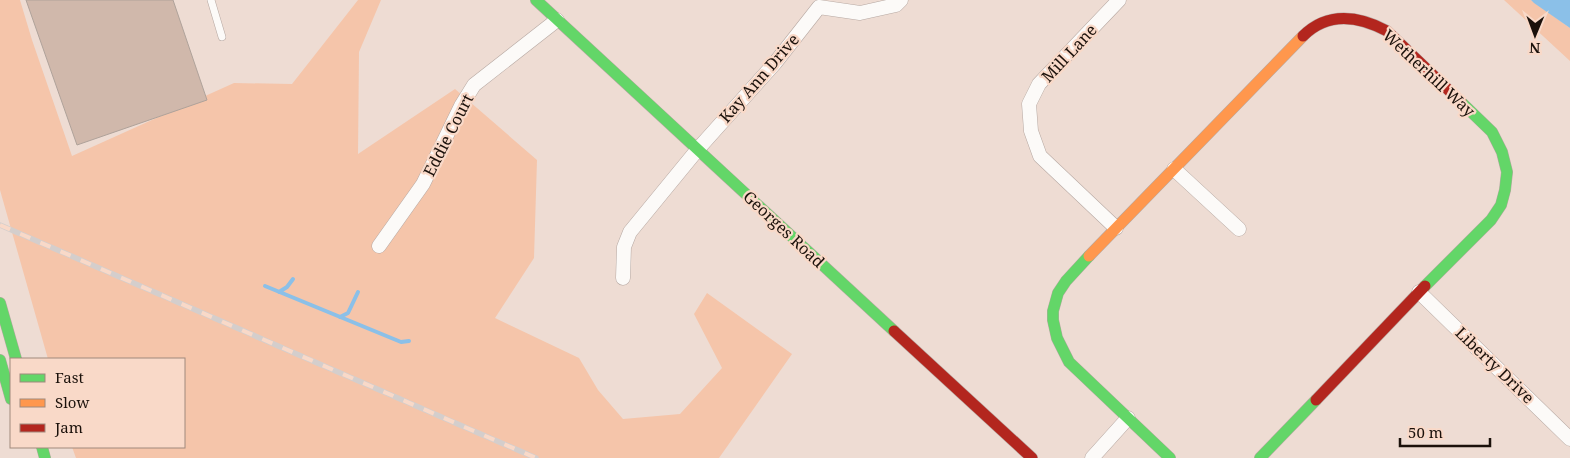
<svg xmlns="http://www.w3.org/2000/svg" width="1570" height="458" viewBox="0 0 1570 458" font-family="'Noto Serif',serif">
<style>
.green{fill:#f5c5aa}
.water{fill:#8bc0e8}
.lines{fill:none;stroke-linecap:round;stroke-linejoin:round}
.stream{stroke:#8bc0e8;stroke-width:4}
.building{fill:#d0b8ab;stroke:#afa29a}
.lane-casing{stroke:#b6a8a2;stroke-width:8}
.street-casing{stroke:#b6a8a2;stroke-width:15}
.fast-casing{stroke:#b6a8a2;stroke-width:12}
.slow-casing{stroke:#b6a8a2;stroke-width:12}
.jam-casing{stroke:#b6a8a2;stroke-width:12}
.lane{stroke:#fcfaf8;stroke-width:7}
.street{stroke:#fcfaf8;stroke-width:14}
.fast{stroke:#63d668;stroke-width:11}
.slow{stroke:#ff974d;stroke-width:11}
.jam{stroke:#b3261e;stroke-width:11}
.rail-casing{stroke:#d4cecc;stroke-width:5.5}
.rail{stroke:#f9d9c8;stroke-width:4;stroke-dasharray:11;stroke-linecap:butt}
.labels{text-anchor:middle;stroke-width:4.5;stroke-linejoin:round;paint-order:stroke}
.street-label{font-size:16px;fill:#1b110b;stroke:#f9d9c8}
</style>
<rect width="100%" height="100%" fill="#eedcd3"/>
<path class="green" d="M0,0H20L32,40L72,156L234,83L292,84L358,0H381L359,52L358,154L455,89L537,160L534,258L495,318L579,358L598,390L623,419L680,414L722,368L694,314L707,293L792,354L719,458H76L72,447H184V359H48L0,190Z
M1504,0H1531L1570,28V61Z"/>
<path class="water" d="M1531,0H1570V28L1534,3Z"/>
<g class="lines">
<path class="stream" d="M265,286L401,342L409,341
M279,292L287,287L293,279
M340,317L348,313L358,292"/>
</g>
<path class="building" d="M26,0H173L207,100L77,145Z"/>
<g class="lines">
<defs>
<path id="lane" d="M211,0L222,37"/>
<path id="street" d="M819,7L860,13L896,5L901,0
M1174,169L1239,229
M1116,228L1040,156L1031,131L1029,104L1039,84L1119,0
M379,246L423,184L461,106L474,85L557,20
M623,278L624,247L630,232L698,149L775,63L819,7
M1419,292L1570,439
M1092,458L1128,418"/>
<path id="fast" d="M536,0L894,331
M1089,256L1066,281L1058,293L1053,311V320L1057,338L1069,362L1170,458
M1425,286L1491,220L1501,205L1505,190L1507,172L1502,152L1492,132L1461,102
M0,303L16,359
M0,360L11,399
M42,447L45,458
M1260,458L1316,400"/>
<path id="slow" d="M1089,256L1303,36"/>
<path id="jam" d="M1303,36C1328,11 1359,16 1387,31L1461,102
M894,331L1032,458
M1316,400L1425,286"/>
</defs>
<use href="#lane" class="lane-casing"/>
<use href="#street" class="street-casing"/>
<use href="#fast" class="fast-casing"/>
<use href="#slow" class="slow-casing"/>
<use href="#jam" class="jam-casing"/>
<use href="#lane" class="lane"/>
<use href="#street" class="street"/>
<use href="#fast" class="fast"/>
<use href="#slow" class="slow"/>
<use href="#jam" class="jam"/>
<defs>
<path id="rail" d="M0,225L536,458"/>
</defs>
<use href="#rail" class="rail-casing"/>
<use href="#rail" class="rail"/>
</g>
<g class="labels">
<g class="street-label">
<text transform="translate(1069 53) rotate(-47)" y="6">Mill Lane</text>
<text transform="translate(1429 73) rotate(43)" y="6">Wetherhill Way</text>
<text transform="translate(759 78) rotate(-49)" y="6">Kay Ann Drive</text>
<text transform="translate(448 135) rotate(-63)" y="6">Eddie Court</text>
<text transform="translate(784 229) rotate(43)" y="6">Georges Road</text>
<text transform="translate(1495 365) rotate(44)" y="6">Liberty Drive</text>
</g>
</g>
<rect x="10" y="358" width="175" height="90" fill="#f9d9c8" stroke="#a0897c"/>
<rect x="20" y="374" width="25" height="8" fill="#63d668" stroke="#a0897c"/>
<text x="55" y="383" font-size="15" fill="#1b110b">Fast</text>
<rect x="20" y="399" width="25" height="8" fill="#ff974d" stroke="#a0897c"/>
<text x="55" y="408" font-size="15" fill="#1b110b">Slow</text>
<rect x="20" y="424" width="25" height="8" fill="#b3261e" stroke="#a0897c"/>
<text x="55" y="433" font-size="15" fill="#1b110b">Jam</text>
<g transform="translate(1535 35) rotate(181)" stroke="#f9d9c8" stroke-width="4" paint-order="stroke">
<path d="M0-4L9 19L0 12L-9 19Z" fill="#1b110b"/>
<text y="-8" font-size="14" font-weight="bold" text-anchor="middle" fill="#1b110b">N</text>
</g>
<path d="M1400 438v8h90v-8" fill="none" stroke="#1b110b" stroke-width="2.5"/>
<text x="1408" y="438" font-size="15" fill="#1b110b" stroke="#f9d9c8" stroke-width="4" paint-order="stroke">50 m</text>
</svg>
